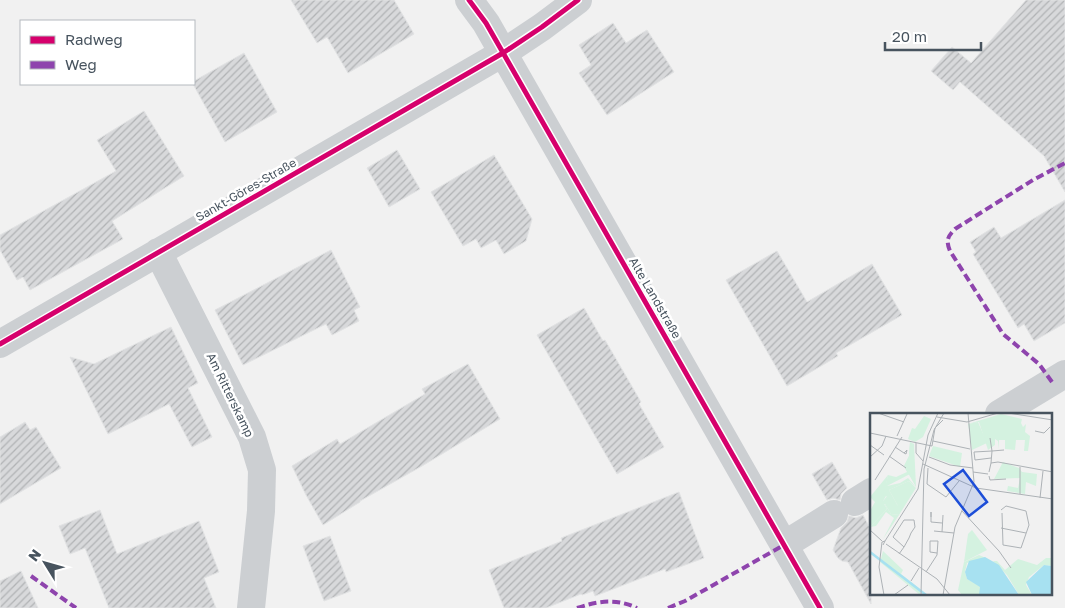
<svg xmlns="http://www.w3.org/2000/svg" width="1065" height="608" viewBox="0 0 1065 608" font-family="'Golos Text',sans-serif">
<style>
.building{fill:url(#building-hatch);stroke:#e2e3e4}
.lines{fill:none;stroke-linecap:round;stroke-linejoin:round}
.minor{stroke:#cccfd2;stroke-width:28}
.quiet{stroke:#8e44ad;stroke-width:4;stroke-dasharray:8 4;stroke-linecap:butt}
.cycleway-casing{stroke:#fff;stroke-width:8}
.cycleway{stroke:#d6006c;stroke-width:5}
.labels{text-anchor:middle;stroke-width:5;stroke-linejoin:round;paint-order:stroke}
.street-label{font-size:12px;fill:#47535e;stroke:#fff}
.inset-river{fill:none;stroke:#a7e1f1;stroke-width:2.5}
.inset-road{fill:none;stroke:#adb2b6;stroke-width:1}
.view{fill:#1d4ed8;fill-opacity:0.15;stroke:#1d4ed8;stroke-width:2.5}
.inset-edge{fill:none;stroke:#47535e;stroke-width:2.5}
</style>
<defs>
<pattern id="building-hatch" width="6" height="6" patternUnits="userSpaceOnUse" patternTransform="scale(1.25)"><rect width="6" height="6" fill="#d8d9db"/><path d="M-1 1l2-2M0 6l6-6M5 7l2-2" fill="none" stroke="#b1b3b5"/></pattern>
</defs>
<rect width="100%" height="100%" fill="#f1f1f1"/>
<path class="building" d="M291,0H394L414,34L348,73L327,37L317,43Z
M1026,0H1065V192L1044,156L960,82L953,90L931,71L952,47L971,63Z
M613,23L626,43L647,30L674,72L607,115L579,73L591,65L579,45Z
M244,53L277,112L225,142L193,84H194V81Z
M144,111L184,176L112,221L123,239L30,290L23,277L17,280L0,250V235L116,171L97,140Z
M397,150L420,189L389,207L367,168Z
M494,155L532,219L526,241L504,254L496,240L481,248L476,239L463,246L431,192Z
M1065,200V323L1034,341L1024,324L1018,328L973,254L976,252L970,242L994,227L1001,238Z
M331,250L360,307L354,310L359,321L332,335L326,324L243,365L215,310Z
M777,251L807,302L872,264L902,315L836,353L838,356L787,386L726,280Z
M584,308L603,341L605,340L641,402L639,404L664,447L617,474L537,335Z
M171,327L198,383L188,388L212,437L192,447L169,404L108,434L70,357L94,364Z
M468,364L500,419L422,466L360,501V502L323,525L306,495L292,466L337,439L340,444L403,407L425,394L422,389Z
M25,422L30,430L36,427L61,468L0,504V437Z
M832,462L847,488L841,494L840,500L833,498L827,500L812,474Z
M679,492L704,558L666,572L665,569L595,596L593,591L582,595L581,594L546,608H504L489,570L562,541L561,538Z
M100,510L117,554L199,521L219,572L204,578L216,608H109L85,548L70,554L59,526Z
M863,515L871,530V604L848,562L842,561L838,558L833,550L841,528L847,522L849,516L856,518Z
M330,536L351,591L324,601L303,546Z
M21,571L38,608H0V581Z"/>
<g class="lines">
<path class="minor" d="M469,0L486,23L820,608
M158,252L252,437L262,470L261,511L251,608
M0,344L503,53L542,27L578,0
M999,414L1065,374
M855,502L871,492
M784,545L834,514"/>
<path class="quiet" d="M1052,382L1039,364L1003,334L950,251C946,241 947,237 955,229L1033,180L1065,163
M31,576L76,608
M577,608C598,601 616,598 637,608
M668,608L685,601L784,545"/>
<defs>
<path id="cycleway" d="M469,0L486,23L820,608
M0,344L503,53L542,27L578,0"/>
</defs>
<use href="#cycleway" class="cycleway-casing"/>
<use href="#cycleway" class="cycleway"/>
</g>
<g class="labels">
<g class="street-label">
<text transform="translate(246 190) rotate(-30)" y="4">Sankt-Göres-Straße</text>
<text transform="translate(655 298) rotate(60)" y="4">Alte Landstraße</text>
<text transform="translate(230 395) rotate(64)" y="4">Am Ritterskamp</text>
</g>
</g>
<g transform="translate(870 413)">
<rect width="182" height="182" fill="#f1f1f1"/>
<path d="M131,1L152,6L151,10L153,14L156,11L155,19L160,23L158,38H154L155,27H146L145,37L135,36V27H129V36L128,28L125,26V32L118,37L109,9L98,11ZM18,62L13,88L18,82L28,93L19,77L39,68L46,75L29,102L21,101L15,91H14L17,96L0,114V98L5,89L0,84ZM102,117L117,137L94,149L98,121ZM13,138L33,157L31,161L50,176V182L10,149Z" fill="#d4f2e0"/>
<path d="M40,29V61L17,73L30,70L38,65L46,74L39,68L19,77L28,93L16,83L13,88L21,101L29,102L39,87L13,126L24,105L16,99L6,113L0,114L17,96L12,87L18,62L26,64L37,59L34,53L39,43ZM109,142L116,145L97,150L95,159L97,166L110,173L111,179L109,182H92L88,177L94,149ZM176,145H182V153L174,152L159,164L156,172L162,182H149L137,162L123,148H127L135,157L148,146L167,152Z" fill="#d4f2e0"/>
<path d="M63,33L92,40L90,54L59,43Z" fill="#d4f2e0"/>
<path d="M54,3L61,6L53,24L45,29L38,26L42,15L45,16ZM108,9L117,30L102,37L98,11ZM40,29L44,31L46,74L34,53L39,43ZM133,49L149,55L152,59L167,61L166,73L156,69L155,81L137,78L138,73L148,75L150,65L124,66Z" fill="#d4f2e0"/>
<path d="M115,144L129,152L149,182H109L110,174L97,166L95,159L99,148ZM174,152L182,153V182H162L156,169Z" fill="#a7e1f1"/>
<path class="inset-river" d="M0,139L56,182"/>
<path class="inset-road" d="M8,0L34,9M138,0L183,7M67,4L97,9L128,0M165,18L174,20L180,14M0,20L62,33L65,15L73,7M27,23L37,1M120,25L122,38L134,37M63,28L100,36M46,30V40L53,48M0,32L14,42M25,34L34,40L36,41L37,37L34,40M19,43L36,55M0,44L12,33L16,23M59,44L80,52L103,55M121,45L105,47L104,39L122,38L121,50M53,51L106,75L183,86M150,54V81M58,55L57,71L76,84L89,68M103,59L118,61M119,59L121,50L128,49L183,59M119,63L120,67L136,66M5,67L32,24M170,85L173,58M131,97L136,93L156,98L159,112L151,135L133,132L132,100M92,98L129,138L141,155M61,104V99V109L72,110M131,115L156,120M0,117L12,128M64,118L84,120M72,119L73,102M15,128L48,76L58,22L68,0M16,131L67,166L80,182M13,132L15,128L12,129L9,154L14,182M29,141L34,134L39,125L41,120L45,114L44,107H34L23,124L34,134M56,159L67,142L68,128H60V139L67,140M41,168L49,155M24,182L38,172M51,182L54,56L64,17L74,0M73,182L85,114L104,69L98,0"/>
<path class="view" d="M93,57L117,89L99,103L74,71Z"/>
<rect width="182" height="182" class="inset-edge"/>
</g>
<rect x="20" y="20" width="175" height="65" fill="#ffffff" stroke="#b5babf"/>
<rect x="30" y="36" width="25" height="8" fill="#d6006c" stroke="#b5babf"/>
<text x="65" y="45" font-size="15" fill="#47535e">Radweg</text>
<rect x="30" y="61" width="25" height="8" fill="#8e44ad" stroke="#b5babf"/>
<text x="65" y="70" font-size="15" fill="#47535e">Weg</text>
<g transform="translate(45 563) rotate(307)" stroke="#ffffff" stroke-width="4" paint-order="stroke">
<path d="M0-4L9 19L0 12L-9 19Z" fill="#47535e"/>
<text y="-8" font-size="14" font-weight="bold" text-anchor="middle" fill="#47535e">N</text>
</g>
<path d="M885 42v8h96v-8" fill="none" stroke="#47535e" stroke-width="2.5"/>
<text x="892" y="42" font-size="15" fill="#47535e" stroke="#ffffff" stroke-width="4" paint-order="stroke">20 m</text>
</svg>
